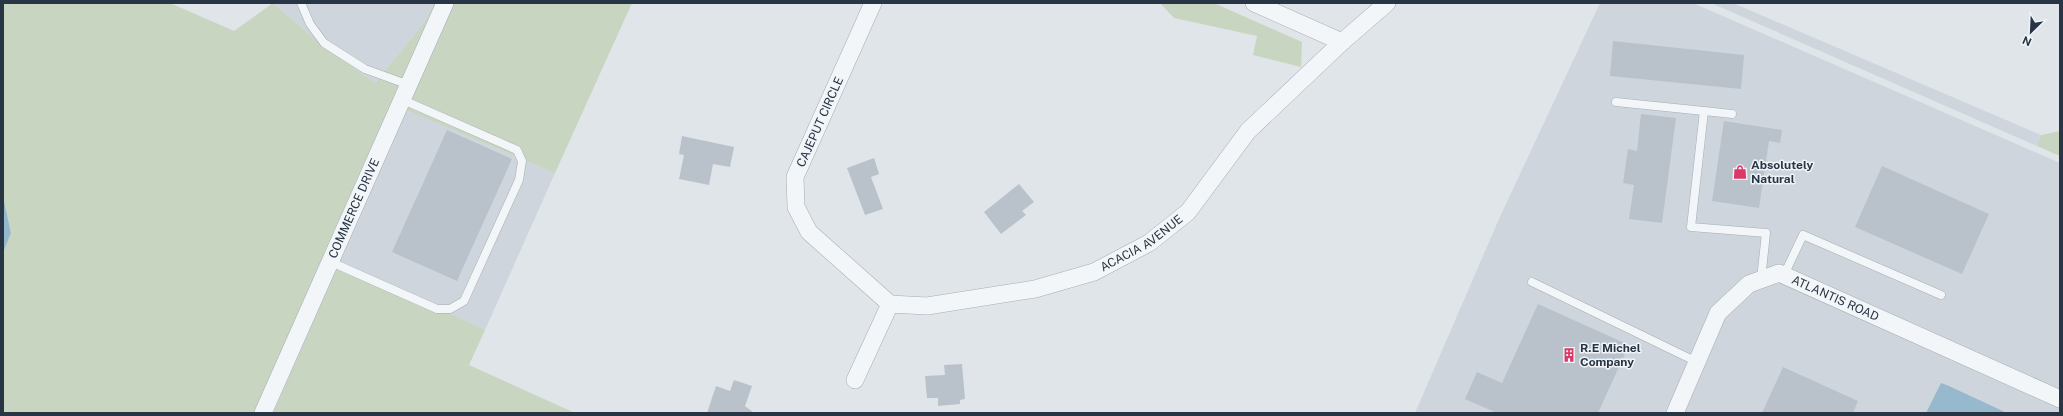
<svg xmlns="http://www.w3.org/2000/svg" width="2063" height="416" viewBox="0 0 2063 416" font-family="'Public Sans',sans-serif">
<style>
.built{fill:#ced5dd}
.green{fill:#c8d5c0}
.water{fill:#97b9ce}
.building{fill:#b9c2cb}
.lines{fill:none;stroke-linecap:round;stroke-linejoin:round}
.lane-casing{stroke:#a5adb5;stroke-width:9}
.street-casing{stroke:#a5adb5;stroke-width:18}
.lane{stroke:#f3f6f8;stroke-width:8}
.street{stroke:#f3f6f8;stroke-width:17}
.labels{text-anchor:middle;stroke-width:3;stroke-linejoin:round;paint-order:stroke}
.street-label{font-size:12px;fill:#273544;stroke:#f0f4f8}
.poi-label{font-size:12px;font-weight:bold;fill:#273544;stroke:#f0f4f8;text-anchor:start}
</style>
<rect width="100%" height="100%" fill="#e0e5ea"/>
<path class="built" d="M273,3H434L424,23L375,83L323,46Z
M1600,3H1693L2060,163V413H1415L1499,219Z
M1711,3H1733L2041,135L2037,146Z
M406,110L555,173L485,330L340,261Z"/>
<path class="green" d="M3,3H170L234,31L273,3L323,46L375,83L424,23L434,3H437L324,253L326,255L257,413H3V253L11,233L3,196Z
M453,3H632L555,173L406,110Z
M1160,3H1214L1302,42L1301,67L1253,55L1257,36L1174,18Z
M2060,131V156L2037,146L2041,135Z
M340,261L485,330L469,365L575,413H273Z"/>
<path class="water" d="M3,196L11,233L3,253Z
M1941,383L1949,386L2007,413H1926Z"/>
<path class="building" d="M1613,41L1744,55L1741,89L1610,76Z
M1641,114L1676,118L1662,223L1629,219L1634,185L1623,183L1628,149L1637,151Z
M1724,121L1782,130L1780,143L1769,141L1759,208L1712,201Z
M447,130L512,159L457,281L392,252Z
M682,136L734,147L730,167L713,164L709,185L679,179L684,155L679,154Z
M874,158L879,174L871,177L883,209L865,215L847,168Z
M1882,166L1989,214L1962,274L1855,227Z
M1019,184L1034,202L1022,211L1026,215L1001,234L984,212Z
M1538,304L1629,345L1598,413H1497L1465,399L1477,372L1502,383Z
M962,364L965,399L960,400V404L938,406V398H927L925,376L945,375L944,365Z
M1783,367L1858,401L1853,413H1762Z
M734,380L752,386L745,406L754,413H707L716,386L730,391Z"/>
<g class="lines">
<defs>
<path id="lane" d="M301,3L310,24L324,43L365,69L409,85
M1616,102L1704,111L1691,227L1766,233L1761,279
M1704,111L1732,114
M331,262L437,309H450L464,301L519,180L522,161L517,150L403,100
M1784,275L1803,235L1941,295
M1532,282L1697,362"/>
<g id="street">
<path d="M873,3L795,177L796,207L809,232L890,304"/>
<path d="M1254,3L1342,42"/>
<path id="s1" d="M855,380L890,304L927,306L1035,289L1094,272L1149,243L1188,212L1248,131L1342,42L1387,3"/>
<path id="s2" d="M263,413L445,3"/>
<path id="s3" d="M1675,413L1718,313L1749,284L1779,273L2060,399"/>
</g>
</defs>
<use href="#lane" class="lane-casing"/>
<use href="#street" class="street-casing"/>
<use href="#lane" class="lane"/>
<use href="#street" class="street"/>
</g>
<defs>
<symbol id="shop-bare" viewBox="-9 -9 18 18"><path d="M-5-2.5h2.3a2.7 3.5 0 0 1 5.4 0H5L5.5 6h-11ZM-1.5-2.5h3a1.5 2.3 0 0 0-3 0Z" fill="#dc3867" stroke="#f0f4f8" stroke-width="2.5" paint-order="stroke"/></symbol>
<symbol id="building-bare" viewBox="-9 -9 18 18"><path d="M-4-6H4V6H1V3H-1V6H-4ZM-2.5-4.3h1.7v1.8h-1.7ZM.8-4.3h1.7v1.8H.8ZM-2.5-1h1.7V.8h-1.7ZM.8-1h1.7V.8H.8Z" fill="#dc3867" stroke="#f0f4f8" stroke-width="2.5" paint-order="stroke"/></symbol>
</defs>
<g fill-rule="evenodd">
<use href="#shop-bare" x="1730" y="162" width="20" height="20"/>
<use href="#building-bare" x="1559" y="345" width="20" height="20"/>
</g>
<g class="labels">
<g class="street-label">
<text transform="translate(820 122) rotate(-66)" y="4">CAJEPUT CIRCLE</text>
<text dy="4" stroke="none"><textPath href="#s2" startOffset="224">COMMERCE DRIVE</textPath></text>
<text dy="4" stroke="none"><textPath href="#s1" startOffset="347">ACACIA AVENUE</textPath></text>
<text dy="4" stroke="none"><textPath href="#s3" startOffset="245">ATLANTIS ROAD</textPath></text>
</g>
<g class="poi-label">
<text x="1751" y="169">Absolutely<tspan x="1751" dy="14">Natural</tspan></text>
<text x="1580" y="352">R.E Michel<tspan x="1580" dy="14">Company</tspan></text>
</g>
</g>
<rect width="2063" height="416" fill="none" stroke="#273544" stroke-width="8"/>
<g transform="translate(2031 32) rotate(204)" stroke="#f0f4f8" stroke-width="3" paint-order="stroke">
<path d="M0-3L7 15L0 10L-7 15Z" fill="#273544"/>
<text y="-6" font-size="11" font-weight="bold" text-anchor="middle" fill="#273544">N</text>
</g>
</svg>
